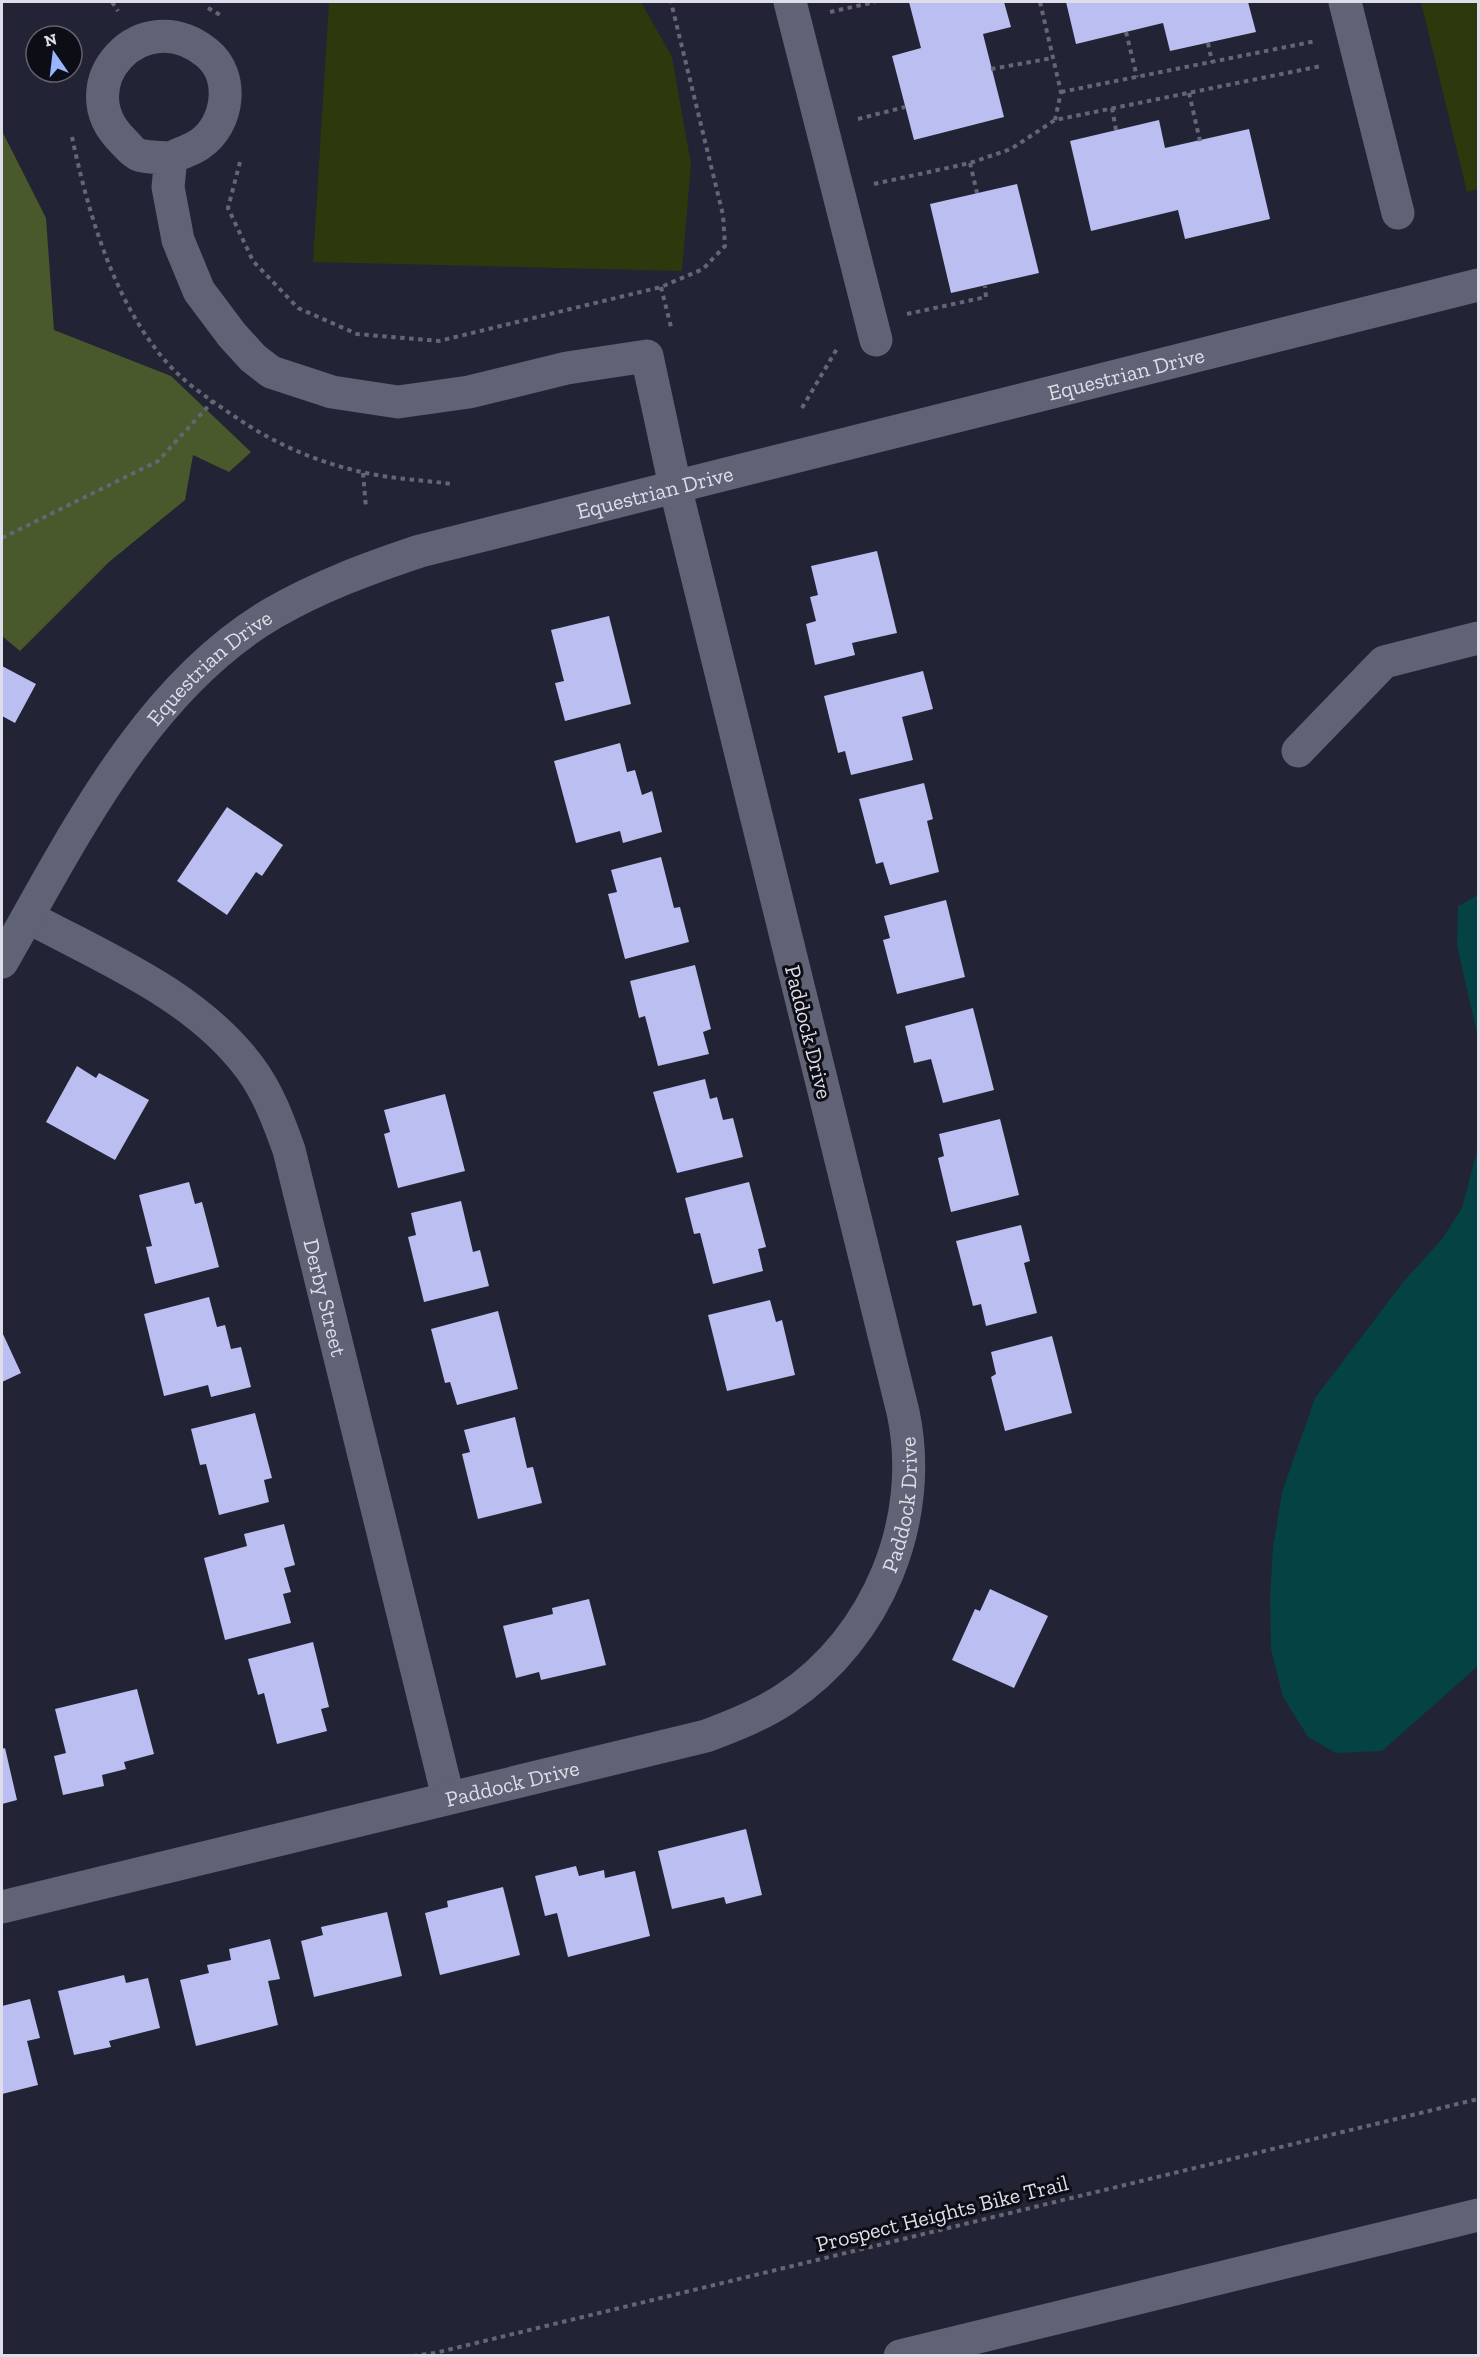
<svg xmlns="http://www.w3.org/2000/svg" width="1480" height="2357" viewBox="0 0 1480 2357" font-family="'Zilla Slab',serif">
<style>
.green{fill:#2c390c}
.forest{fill:#49592b}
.water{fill:#044244}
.building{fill:#babef0}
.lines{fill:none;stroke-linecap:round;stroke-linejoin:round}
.path{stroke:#656675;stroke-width:4;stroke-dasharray:4.5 4.5;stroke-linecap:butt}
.minor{stroke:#606275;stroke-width:33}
.labels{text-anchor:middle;stroke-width:6;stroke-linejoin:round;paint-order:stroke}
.street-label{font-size:22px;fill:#dddee9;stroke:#0d0e15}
</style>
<rect width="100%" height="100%" fill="#222334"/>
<path class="green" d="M329,2H641L672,57L691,164L682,271L313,262Z
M1421,2H1478V189L1467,192Z"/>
<path class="forest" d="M2,131L46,218L54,330L171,376L251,452L229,472L193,455L185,500L109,562L20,651L2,636Z"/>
<path class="water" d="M1478,895V1038L1457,945L1458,906Z
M1478,1147V1666L1382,1751L1336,1753L1308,1737L1283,1697L1271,1649L1270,1599L1273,1548L1282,1492L1315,1398L1404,1281L1442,1239L1462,1208Z"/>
<path class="building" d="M909,2H1004L1011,27L983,34L1004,117L914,140L892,56L921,48Z
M1066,2H1248L1256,32L1170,51L1163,23L1076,44Z
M1159,120L1165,148L1249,129L1270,219L1185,239L1178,210L1091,231L1070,141Z
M1017,184L1039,273L951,293L930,204Z
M877,551L897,633L852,643L855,655L815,665L806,624L816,621L810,597L818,595L811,566Z
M609,616L631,704L565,721L555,683L564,681L551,630Z
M2,666L36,684L15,723L2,716Z
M923,671L933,709L902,717L913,760L851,775L845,751L838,753L824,696Z
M620,743L627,772L635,770L642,795L652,791L662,832L623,843L620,831L576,843L554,761Z
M924,783L933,819L927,821L939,872L890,885L883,862L876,864L859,799Z
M227,807L283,845L262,876L256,872L227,915L177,881Z
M661,857L674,908L680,907L689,942L625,959L608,894L617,892L611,870Z
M946,900L965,977L897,994L883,940L890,938L884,916Z
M695,965L711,1029L703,1032L709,1054L658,1066L645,1016L639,1018L630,981Z
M973,1008L994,1090L943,1103L931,1059L914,1063L905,1026Z
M77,1066L96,1078L99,1073L149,1100L115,1160L46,1122Z
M705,1079L710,1099L717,1097L723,1120L733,1118L743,1157L677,1173L653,1092Z
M445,1094L465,1171L398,1188L384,1134L390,1132L384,1110Z
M1000,1119L1019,1195L951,1212L938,1158L944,1156L939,1134Z
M189,1182L195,1204L202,1202L219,1267L155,1284L146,1247L152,1246L139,1195Z
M749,1182L766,1247L758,1249L763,1271L713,1284L700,1233L694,1234L685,1198Z
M461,1201L473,1252L480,1250L489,1286L424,1302L408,1237L416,1235L411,1213Z
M1021,1225L1030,1261L1024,1263L1037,1313L986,1326L981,1304L973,1306L956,1241Z
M209,1297L217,1327L225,1325L231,1349L241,1347L251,1387L211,1397L208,1385L164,1396L144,1314Z
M770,1300L776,1322L782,1320L795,1375L727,1391L708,1315Z
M498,1311L518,1389L457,1405L450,1382L445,1383L431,1329Z
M2,1332L21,1373L2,1382Z
M1052,1336L1072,1413L1005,1431L991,1377L996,1374L991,1352Z
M255,1413L272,1478L264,1480L269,1502L219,1515L206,1464L200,1465L191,1429Z
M515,1417L527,1468L533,1467L542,1503L478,1519L462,1454L470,1452L464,1430Z
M284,1524L295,1565L284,1568L291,1592L283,1594L291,1623L225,1640L204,1558L247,1546L244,1534Z
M990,1589L1048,1616L1014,1688L952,1660L975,1609L980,1611Z
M589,1599L606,1665L541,1680L539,1672L516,1678L503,1626L553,1614L552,1608Z
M313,1642L329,1707L321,1709L327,1731L277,1744L264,1693L258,1695L248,1659Z
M137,1689L154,1754L124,1762L126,1769L102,1775L104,1786L63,1795L54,1756L66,1753L55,1709Z
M5,1748L17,1800L2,1804V1749Z
M746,1829L762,1895L726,1904L724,1897L672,1909L658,1851Z
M576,1866L579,1876L604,1870L605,1878L635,1871L650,1936L568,1957L557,1913L545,1916L535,1876Z
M503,1887L520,1955L440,1975L425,1913L448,1907L447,1901Z
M387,1912L402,1976L314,1997L301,1941L323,1935L321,1927Z
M270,1939L280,1979L268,1981L278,2025L196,2046L180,1980L209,1973L207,1965L231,1960L229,1949Z
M124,1975L126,1983L148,1978L160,2028L109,2041L111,2047L74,2055L58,1991Z
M30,1999L40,2038L27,2041L38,2085L2,2094V2006Z"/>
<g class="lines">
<path class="path" d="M112,2L118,11
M1040,2L1061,92L1055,120
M208,8L222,16
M830,12L875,2
M1126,32L1137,77
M1208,43L1212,62
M991,69L1053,58
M1061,92L1316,41
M1189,93L1200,141
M1112,108L1116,130
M858,119L905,107
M72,137C89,217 118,317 179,375C195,390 215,403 234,416C273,443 316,462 362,472C391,479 423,480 452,484
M240,162L228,208L253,261L298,308L357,334L439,341L661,287L703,269L725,246L723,215L671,2
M970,163L977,193
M874,184L970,163L1011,149L1055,120L1321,66
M661,287L671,327
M907,314L986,297L985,286
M802,408L838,347
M363,473L366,508
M2,538L158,461L213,401
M413,2356L435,2353L1478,2099"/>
<g class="minor">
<path d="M790,2L876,340"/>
<path d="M1345,2L1398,213"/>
<path d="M1298,751L1384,662L1478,638"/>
<path id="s1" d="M28,917C104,958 196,995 250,1068C268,1092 279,1122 289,1150L448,1797"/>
<path id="s2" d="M2,962C73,838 145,688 273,613C320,586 369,568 420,551L1478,285"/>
<path id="s3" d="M2,1907L706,1736C733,1726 761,1715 785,1699C878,1638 926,1519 903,1412L675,486L647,356L567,368L469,392L398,402L332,392L271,372L253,358L232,335L199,291L178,240L168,187L171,158C180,153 192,150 200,144C229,124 235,76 207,53C142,0 66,85 122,140C126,144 133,153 139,155C148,158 161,157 171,158"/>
<path d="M900,2356L1478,2215"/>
</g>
</g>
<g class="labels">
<g class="street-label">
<text dy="8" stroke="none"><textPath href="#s2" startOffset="1335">Equestrian Drive</textPath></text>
<text dy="8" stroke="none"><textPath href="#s2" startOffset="849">Equestrian Drive</textPath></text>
<text dy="8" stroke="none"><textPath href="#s2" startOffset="363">Equestrian Drive</textPath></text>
<text transform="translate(809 1032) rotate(76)" y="8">Paddock Drive</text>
<text dy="8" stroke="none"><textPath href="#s1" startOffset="514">Derby Street</textPath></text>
<text dy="8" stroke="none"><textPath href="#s3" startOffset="1047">Paddock Drive</textPath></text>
<text dy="8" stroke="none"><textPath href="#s3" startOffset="525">Paddock Drive</textPath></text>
<text transform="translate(942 2213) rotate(-14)" y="8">Prospect Heights Bike Trail</text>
</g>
</g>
<rect width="1480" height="2357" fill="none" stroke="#dddee9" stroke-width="6"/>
<g transform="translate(54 54) rotate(346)"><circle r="28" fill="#0d0e15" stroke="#60616a" stroke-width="1.5"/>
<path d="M0-4.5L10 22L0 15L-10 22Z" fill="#99b5fd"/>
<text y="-9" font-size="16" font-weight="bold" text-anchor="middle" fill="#dddee9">N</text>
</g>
</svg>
